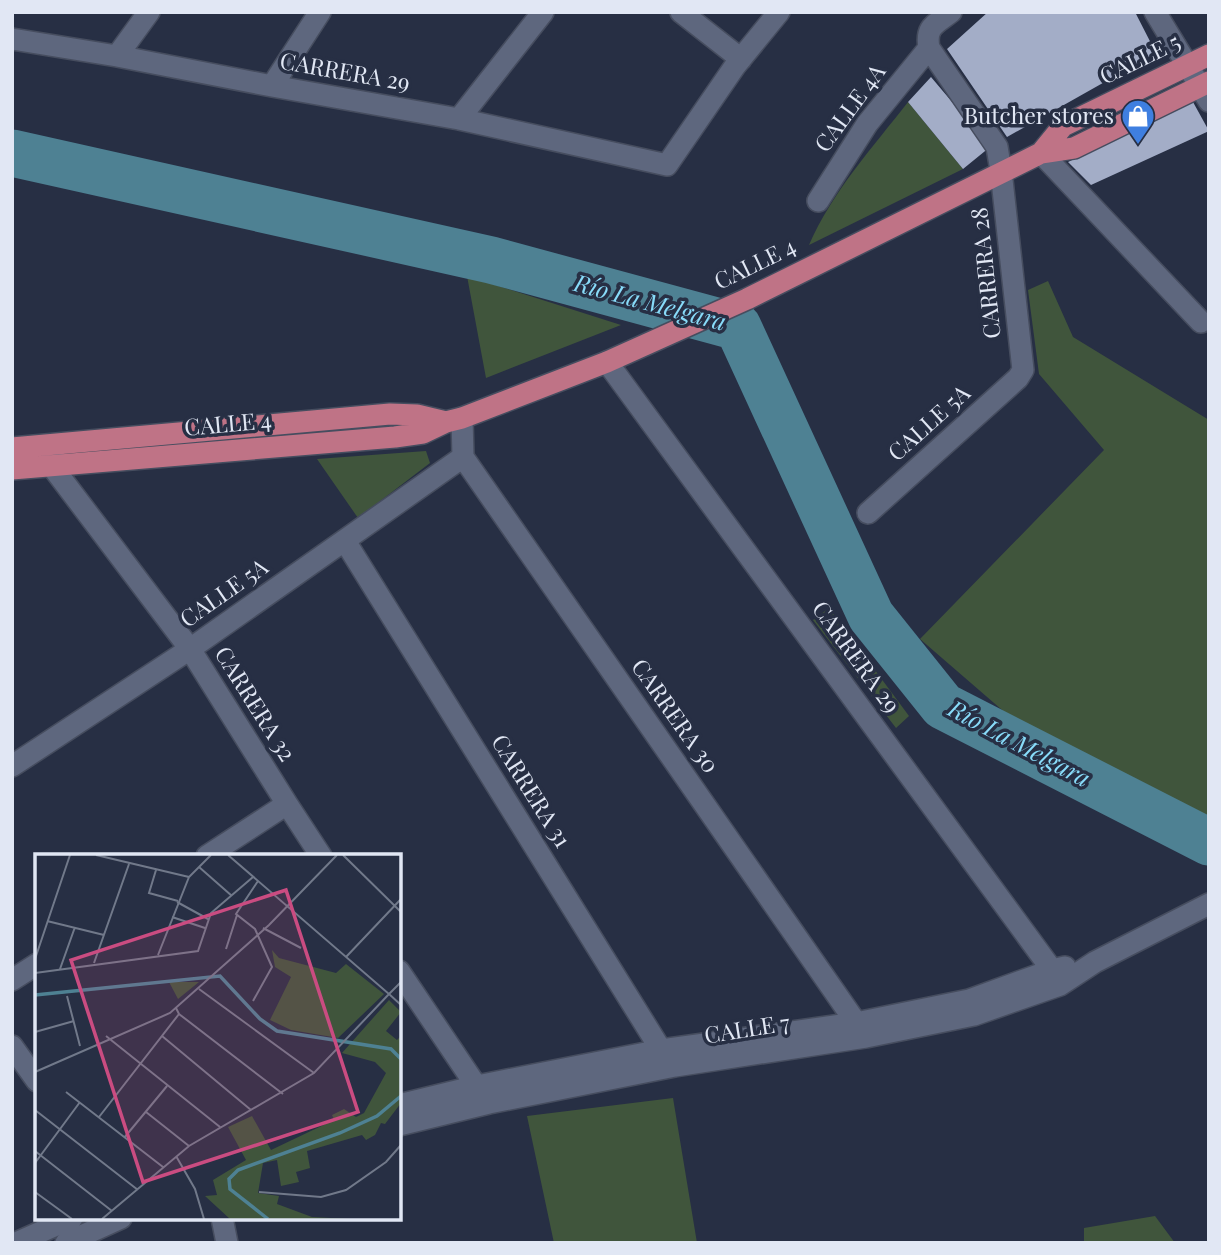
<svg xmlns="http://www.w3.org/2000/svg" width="1221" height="1255" viewBox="0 0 1221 1255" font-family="'Playfair Display',serif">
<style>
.green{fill:#40553c}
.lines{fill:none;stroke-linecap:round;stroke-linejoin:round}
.river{stroke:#4e8193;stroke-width:47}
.building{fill:#a3adc7}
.minor-casing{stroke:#464d5f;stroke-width:24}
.major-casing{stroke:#464d5f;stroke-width:24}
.minor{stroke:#5e677e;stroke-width:21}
.major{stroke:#bf7386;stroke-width:21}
.labels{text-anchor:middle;stroke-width:7;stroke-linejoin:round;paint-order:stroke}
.street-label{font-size:23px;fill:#e1e7f4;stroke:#272f44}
.poi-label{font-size:23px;fill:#e1e7f4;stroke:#272f44;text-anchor:end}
.water-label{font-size:24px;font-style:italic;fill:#88dbf9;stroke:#272f44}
.inset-river{fill:none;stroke:#4e8193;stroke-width:3.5}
.inset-road{fill:none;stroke:#71798a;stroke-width:2}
.view{fill:#ca4c81;fill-opacity:0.15;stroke:#ca4c81;stroke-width:3.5}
.inset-edge{fill:none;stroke:#e1e7f4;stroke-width:3.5}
</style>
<rect width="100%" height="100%" fill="#272f44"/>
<path class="green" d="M908,102L963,169L809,245C832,192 873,147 908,102Z
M467,276L621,325L486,378Z
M1048,281L1073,337L1209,420V828L1016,722L920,639L1104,450L1039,374L1028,290Z
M426,451L430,463L358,518L317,459Z
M829,608L909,716L896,728L813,620Z
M673,1098L697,1243H554L527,1116Z
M1155,1216L1175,1243H1084V1228Z"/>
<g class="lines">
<path class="river" d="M12,153L491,260L738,327L871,616L943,706L1209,842"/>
</g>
<path class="building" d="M988,12H1135L1156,53L1007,137L947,49Z
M931,77L990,147L963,169L908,102Z
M1193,102L1209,131L1091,185L1068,162Z"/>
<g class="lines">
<defs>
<path id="minor" d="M681,12L741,59
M1155,12L1209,101
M12,39L117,56L272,86L459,119L667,165L735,66L779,12
M117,56L149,12
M272,86L320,12
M459,119L543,12
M1041,153L1201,322
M818,201L867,124L929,48
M607,362L1052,970L1060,985
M462,418L463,457L866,1037
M54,449L51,465L190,649L287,804L321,856
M868,513L1018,378L1023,370L1001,171L997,147L929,48C925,26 936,24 951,12
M345,541L661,1050L668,1058
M12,766L190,649L463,457
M207,856L287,804
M399,971L483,1096
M12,980L37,964
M12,1046L37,1081
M399,1105L477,1086L661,1050L856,1023L969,1000L1052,970L1065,967
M399,1125L489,1103L675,1066L866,1037L974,1015L1060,985L1095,962L1209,904
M222,1218L227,1243
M16,1243L72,1218
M66,1243L121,1218"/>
<path id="major" d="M1041,153L1063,126L1209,55
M12,448L390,414L417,415L446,422
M12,469L395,437L423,433L446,422L462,418L607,362L747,299L1041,153L1074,148L1209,82"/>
</defs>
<use href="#minor" class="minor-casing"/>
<use href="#major" class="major-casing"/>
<use href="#minor" class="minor"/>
<use href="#major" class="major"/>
</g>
<defs>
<symbol id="shop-pin" viewBox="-11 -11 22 30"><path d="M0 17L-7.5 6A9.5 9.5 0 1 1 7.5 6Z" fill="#3f7fe0" stroke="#272f44"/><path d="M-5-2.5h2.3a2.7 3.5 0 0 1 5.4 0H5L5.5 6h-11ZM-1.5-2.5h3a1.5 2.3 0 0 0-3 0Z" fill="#fff"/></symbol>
</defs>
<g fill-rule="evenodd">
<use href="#shop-pin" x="1119" y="97" width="38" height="52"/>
</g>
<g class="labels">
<g class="street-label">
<text transform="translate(1140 59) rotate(-26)" y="8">CALLE 5</text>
<text transform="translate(345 72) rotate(10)" y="8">CARRERA 29</text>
<text transform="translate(850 108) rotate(-54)" y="8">CALLE 4A</text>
<text transform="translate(755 264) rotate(-26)" y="8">CALLE 4</text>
<text transform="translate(986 273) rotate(-96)" y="8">CARRERA 28</text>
<text transform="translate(929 423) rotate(-42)" y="8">CALLE 5A</text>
<text transform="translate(228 424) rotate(-5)" y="8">CALLE 4</text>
<text transform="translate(224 593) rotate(-35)" y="8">CALLE 5A</text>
<text transform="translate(856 657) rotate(54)" y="8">CARRERA 29</text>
<text transform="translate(255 704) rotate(58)" y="8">CARRERA 32</text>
<text transform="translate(675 716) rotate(55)" y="8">CARRERA 30</text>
<text transform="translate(531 791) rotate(58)" y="8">CARRERA 31</text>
<text transform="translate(747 1029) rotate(-9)" y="8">CALLE 7</text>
</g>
<g class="poi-label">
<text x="1114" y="124">Butcher stores</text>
</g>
<g class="water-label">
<text transform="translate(650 303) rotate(15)" y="8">Río La Melgara</text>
<text transform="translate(1019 744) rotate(28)" y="8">Río La Melgara</text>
</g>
</g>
<g transform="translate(35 854)">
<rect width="366" height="366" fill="#272f44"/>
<path d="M237,96L244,104L301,119L311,110L349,140L303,184L256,176L235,166L256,123L240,113ZM134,128H164L143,145ZM354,146L366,158L351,177L362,186L366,182V249L350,270L346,269L340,281L331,286L327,281L272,297L275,314L261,318L264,328L246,332L242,306L228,309L223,339L244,342L242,350L277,363L315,365H195L170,342L182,341L178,326L211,306L193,273L217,262L236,296L299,266L297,261L309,255L321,263L329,259L351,219L340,208L307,199Z" fill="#40553c"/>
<path class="inset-river" d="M0,141L185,122L225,165L242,177L356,195L366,205M233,365L195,335L194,325L203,316L305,279L342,262L366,242"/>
<path class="inset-road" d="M61,1L154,23M308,1L366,58M164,13L197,42M121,16L114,39L143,47M142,48L173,65M137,63L170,74M12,67L69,81M228,74L266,94M191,95L202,61M123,101L154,23L176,1M311,103L366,45M0,105L35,1M59,109L94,10M25,115L40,73M0,119L163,97L176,59L218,23M366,128L354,140L366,151M164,135L279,219M32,142L45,192M218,147L237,113L220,75L201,60L223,27M141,154L144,160L248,240M0,178L39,167M71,182L185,273M127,182L216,256M0,218L135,159L234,71L302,1M31,238L128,313M0,256L103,336M111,258L154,292M64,263L144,160M89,284L132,232M0,297L77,357M141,302L160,335L169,365M0,309L45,248M0,338L37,365M224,338L286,343L311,336L351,308L366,291M67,365L154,292L279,219L354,140L193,1"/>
<path class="view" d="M251,36L323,258L108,328L36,106Z"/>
<rect width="366" height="366" class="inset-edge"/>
</g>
<rect width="1221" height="1255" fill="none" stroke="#e1e7f4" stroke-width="28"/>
</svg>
